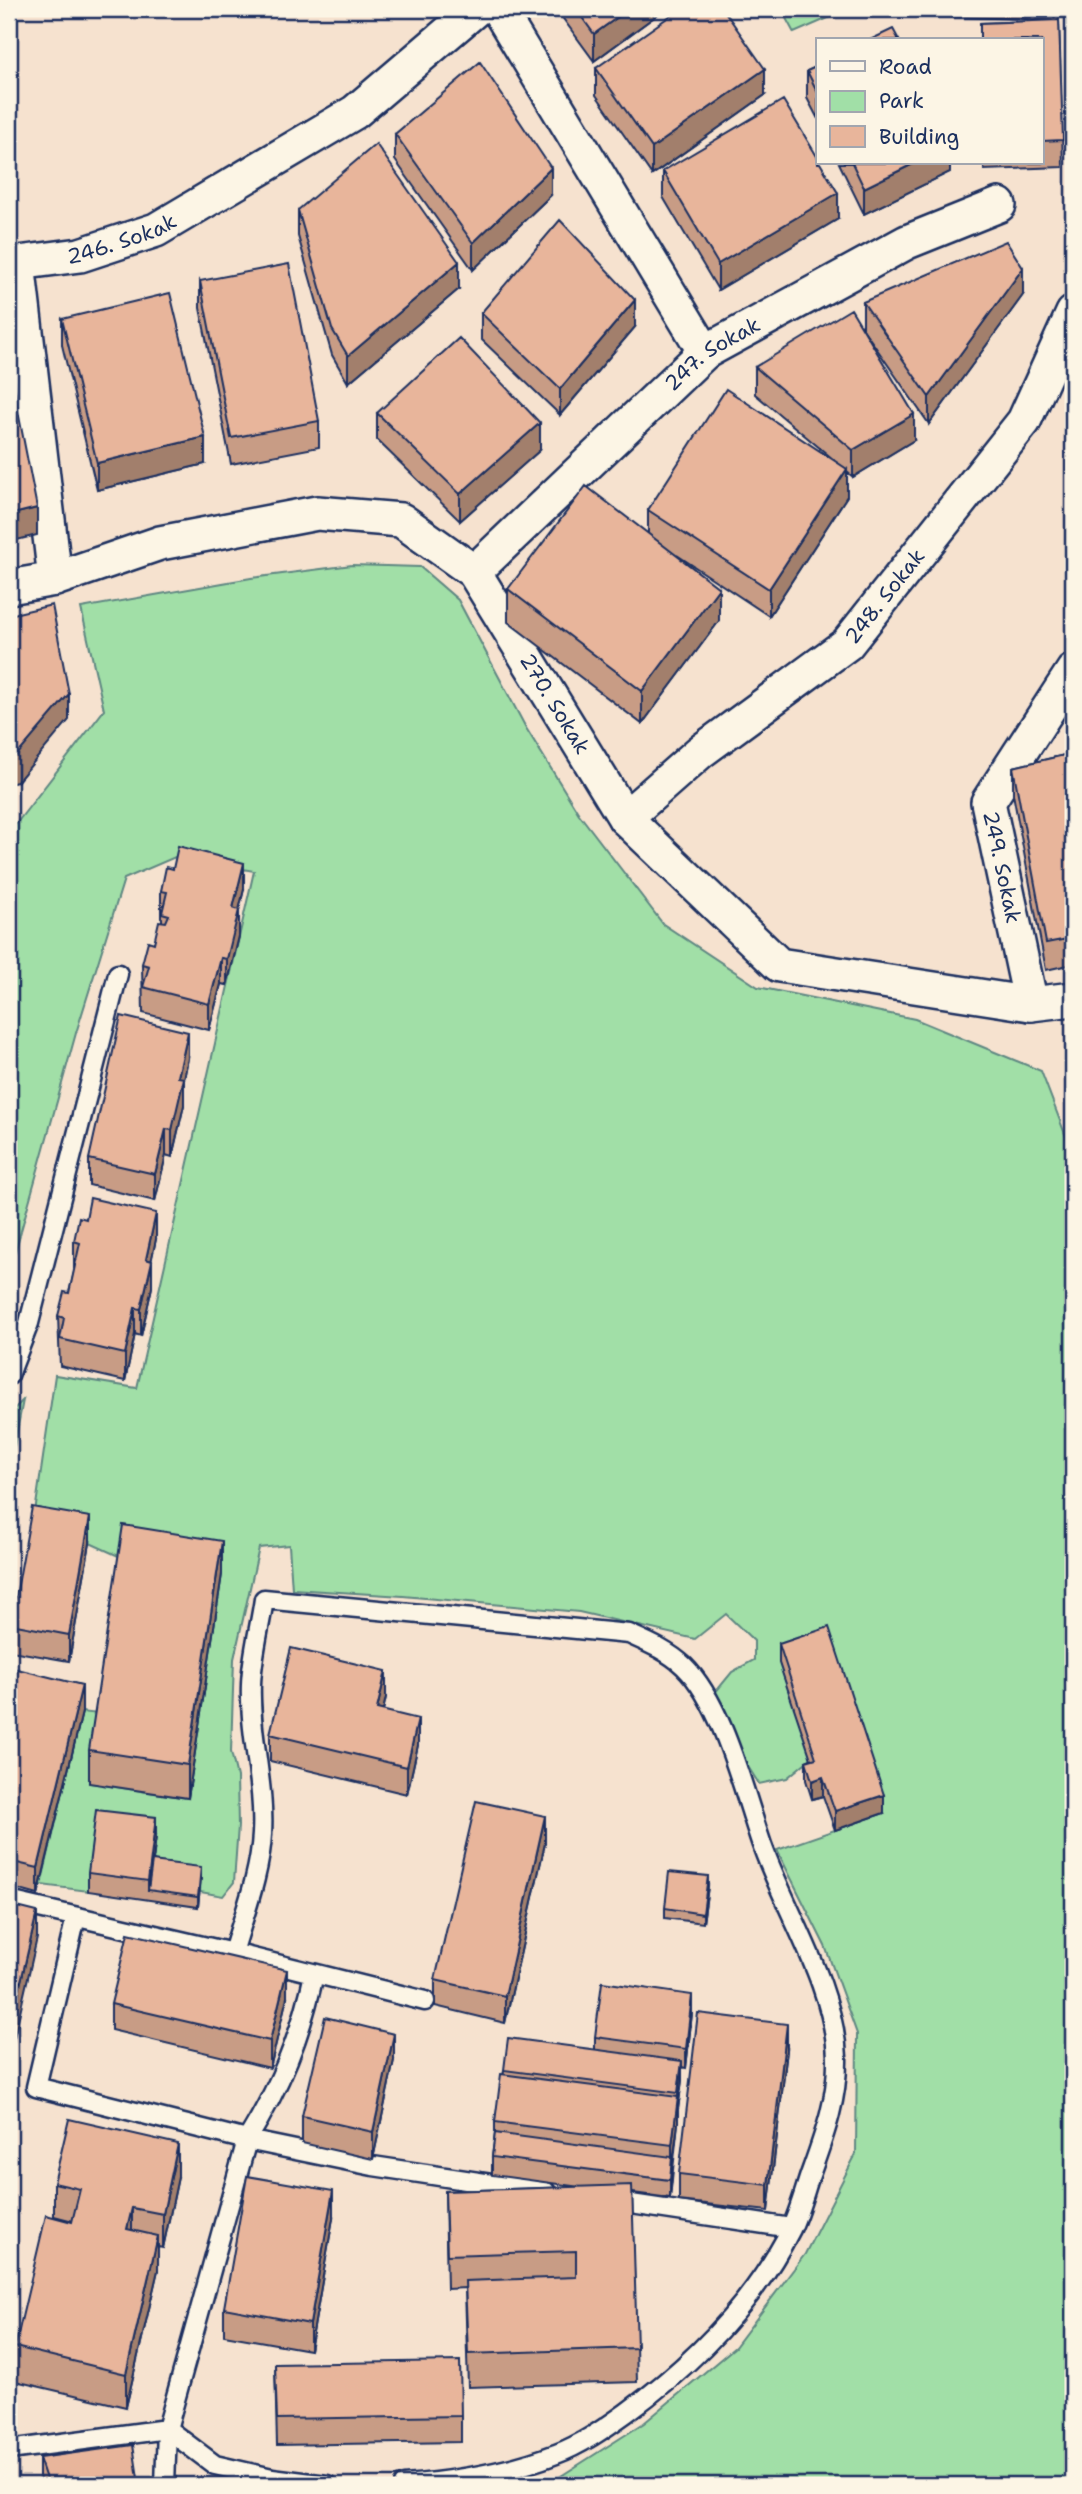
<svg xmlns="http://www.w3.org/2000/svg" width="1082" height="2494" viewBox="0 0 1082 2494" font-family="'Shantell Sans',sans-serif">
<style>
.green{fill:#a1dfa7;stroke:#5e8782;stroke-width:2}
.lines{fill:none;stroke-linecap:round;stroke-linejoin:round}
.service-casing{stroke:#1b2f5e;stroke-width:23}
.minor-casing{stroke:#1b2f5e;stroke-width:38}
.service{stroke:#fcf5e5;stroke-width:18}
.minor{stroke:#fcf5e5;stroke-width:33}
.wall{fill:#c89c85;stroke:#1b2f5e;stroke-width:2}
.shaded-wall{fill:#a27f6c;stroke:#1b2f5e;stroke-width:2}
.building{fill:#e8b59b;stroke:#1b2f5e;stroke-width:2}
.labels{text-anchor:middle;stroke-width:5;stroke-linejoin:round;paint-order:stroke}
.street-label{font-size:21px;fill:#1b2f5e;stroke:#fcf5e5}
</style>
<rect width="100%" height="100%" fill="#f6e2cf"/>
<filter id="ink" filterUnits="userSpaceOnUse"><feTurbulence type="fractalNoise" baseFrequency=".0143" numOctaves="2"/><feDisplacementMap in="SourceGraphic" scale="14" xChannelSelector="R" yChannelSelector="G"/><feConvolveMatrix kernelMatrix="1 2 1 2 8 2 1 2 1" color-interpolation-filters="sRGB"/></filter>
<g filter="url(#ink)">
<path class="green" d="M781,9H849L794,33Z
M352,565L420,567L458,600L526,728L579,814L663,924L758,987L915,1019L1041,1071L1073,1155V2485H547L644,2423L735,2347L805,2254L856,2154L857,2034L825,1946L777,1850L884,1813L811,1758L787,1778L759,1784L730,1738L714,1694L732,1672L754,1660V1641L726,1614L695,1639L579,1612L403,1596L292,1589L289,1545L259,1548L234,1659L231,1752L237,1777L238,1826L234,1882L223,1896L200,1892L201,1876L152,1871L96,1829L88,1891L41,1885L82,1712L99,1714L89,1783L188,1798L123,1558L90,1543L32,1533L55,1375L137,1388L254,871L175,857L124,879L76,1033L9,1274V833L104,710L81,608L251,578Z
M23,1400L9,1473V1414Z"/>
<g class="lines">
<defs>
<path id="service" d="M9,1375L29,1323L118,974
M9,1901L233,1953L425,2001
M76,1917L36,2087L247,2140C280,2086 301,2036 314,1974
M233,1953C244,1914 260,1874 262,1834C265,1783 249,1734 251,1684C252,1656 260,1627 264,1599L629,1634C649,1643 668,1651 684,1666C723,1704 744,1793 762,1845C786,1913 834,1984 837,2057C838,2099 824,2136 810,2175C804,2193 799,2212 791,2229C753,2304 693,2364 626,2413C605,2428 581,2445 556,2454C507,2473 456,2481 404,2485
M611,2201L791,2228
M9,2450L167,2429L215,2465L272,2478L327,2485
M165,2485L167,2429L247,2140L373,2166L546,2192"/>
<g id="minor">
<path d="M498,9L705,352"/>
<path id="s1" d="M474,572L705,352L907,242L999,205"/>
<path id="s2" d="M55,579L18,263L80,255L156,230L355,112L476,9"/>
<path id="s3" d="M9,587L55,579L160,543L317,513L401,520L474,572L625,818L779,965L1031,1004L1073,999"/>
<path id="s4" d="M625,818L700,752L847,644L1024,421L1073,313"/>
<path d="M1031,1004L988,802L1073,671"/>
</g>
</defs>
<use href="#service" class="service-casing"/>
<use href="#minor" class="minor-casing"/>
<use href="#service" class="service"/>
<use href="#minor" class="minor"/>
</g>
<path class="wall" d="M556,9H665L594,61Z
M930,9H1059V20L930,16Z
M1059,20L1063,167L984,170V163H1042V40H980V23Z
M818,66V119L807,98V71Z
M596,68L765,95L652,175L596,95Z
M395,134L551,195L473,270L395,160Z
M839,163H950V172L864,214Z
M663,171L838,219L718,290L663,197Z
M298,210L459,289L348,383L332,355L298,236Z
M200,281L319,421V447L231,464L200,308Z
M1023,295L929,424L863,329V302Z
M481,313L635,327L560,415L481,339Z
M62,319L205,464L97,490L62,345Z
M755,367L914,440L853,477L847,472V496L769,616L677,555L719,621L642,724L508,622V589L648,533V510L833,459L755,394Z
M9,371L10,379V406H9Z
M377,413L540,450L460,521L377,440Z
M1073,753V964L1046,970L1013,794V767Z
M173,869L244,889L239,910V936L227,985L221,984L209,1030L143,1013L142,964L154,943L162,921V918L161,917V891Z
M188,1058L184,1079V1105L172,1157L166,1155L155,1201L89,1185V1159Z
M156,1239L151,1261L152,1287L141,1336L135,1334L125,1381L60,1366L58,1316L69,1293L75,1268H74V1241Z
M90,1543L69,1661L11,1651V1624Z
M222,1574L188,1798L89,1783V1750Z
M779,1644L884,1813L835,1830L823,1796L812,1799L806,1780V1761L811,1759L779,1663Z
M9,1667L82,1712L38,1895L9,1887Z
M386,1697L383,1711L418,1745L407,1794L270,1761V1734Z
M156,1836L153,1861L201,1876L198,1907L88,1891V1873Z
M545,1843L505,2023L435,2006V1980Z
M708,1886L703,1923L665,1918V1908Z
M287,1997L270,2068L111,2030V2004Z
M692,2013L686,2068L682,2067V2080L678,2109V2123L670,2198L632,2193L637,2382L468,2387L465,2288L447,2289L445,2191L580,2187L492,2175V2157L495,2133V2122L504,2070L595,2050V2037Z
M787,2050L768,2211L679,2201V2174Z
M394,2060L373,2159L302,2143V2116Z
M178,2177L163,2248L158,2247V2270L126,2407L15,2381V2347L73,2221L54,2216V2183Z
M333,2218L310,2350L224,2335V2308Z
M275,2364L461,2416V2442L277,2445Z
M39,2458L139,2485H42L39,2476Z"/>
<path class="shaded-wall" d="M629,9H665L594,61V34Z
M765,69V95L652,175V148Z
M915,163H950V172L864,214V188Z
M551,168V195L473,270V243Z
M838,193V219L718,290V264Z
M459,262V289L348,383V356Z
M1023,268V295L929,424V397Z
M635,300V327L560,415V389Z
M914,414V440L853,477V450Z
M540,423V450L460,521V494Z
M205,437V464L97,490V463Z
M847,469V496L769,616V589Z
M37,508V535L9,542V515Z
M719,588V621L642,724V691Z
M69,694V720L17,782L9,784V757Z
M244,863V889L239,910V936L227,985V959L233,908Z
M221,958V984L209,1030V1004Z
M188,1032V1058L184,1079V1105L172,1157V1130L178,1077Z
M166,1129V1155L155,1201V1174Z
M156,1213V1239L146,1286V1259Z
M152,1261V1287L141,1336V1309Z
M135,1308V1334L125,1381V1354Z
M90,1517V1543L69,1661V1635Z
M222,1541V1574L188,1798V1765Z
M386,1671V1697L377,1736V1709Z
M82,1685V1712L38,1895V1868Z
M418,1719V1745L407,1794V1767Z
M823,1777V1796L812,1799V1781Z
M884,1795V1813L835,1830V1811Z
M545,1816V1843L505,2023V1996Z
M156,1817V1836L149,1890H148V1881Z
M201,1867V1876L198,1907V1897Z
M708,1876V1886L703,1923V1914Z
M37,1912V1938L9,2060V2033Z
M287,1970V1997L270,2068V2041Z
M692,1995V2013L686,2068V2049Z
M787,2024V2050L768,2211V2185Z
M394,2034V2060L373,2159V2132Z
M682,2061V2080L678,2109V2123L672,2171V2145Z
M178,2144V2177L163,2248V2214Z
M672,2157V2175L670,2198V2180Z
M333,2191V2218L310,2350V2324Z
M132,2208V2241L127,2229Z
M158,2236V2270L126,2407V2374Z"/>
<path class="building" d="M576,9H629L594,34Z
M680,9H723L765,69L652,148L596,68Z
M1059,20L1063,140L1042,141V40H980V23Z
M893,29L899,40H870Z
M480,62L551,168L473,243L395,134Z
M818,66V93L807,71Z
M783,100L818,158V163H820L838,193L718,264L663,171Z
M376,144L459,262L348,356L332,329L298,210Z
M852,163H915L864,188Z
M560,220L635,300L560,389L481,313Z
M1006,241L1023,268L929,397L863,302Z
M289,264L319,421L231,438L200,281Z
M170,293L205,437L97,463L62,319Z
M851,309L914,414L853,450L755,367Z
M459,338L540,423L460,494L377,413Z
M726,389L847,469L769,589L648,510Z
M17,406L37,508L9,515V408Z
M586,486L719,588L642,691L508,589Z
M52,605L69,694L17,755L9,757V615Z
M1073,753V938L1046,943L1013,767Z
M178,846L244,863L233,908L239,910L227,959L221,958L209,1004L143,987L149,966L142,964L148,941L154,943L159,921L166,922L169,915L162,913L167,892L161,891L166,867L173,869Z
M121,1016L188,1032L178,1077L184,1078L172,1130L166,1129L155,1174L89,1159Z
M90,1198L156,1213L146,1259L152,1261L141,1309L135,1308L125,1354L60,1339L64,1318L58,1316L64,1292L69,1293L80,1243L74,1241L79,1217L86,1219Z
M32,1507L90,1517L69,1635L11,1624Z
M123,1525L222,1541L188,1765L89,1750Z
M829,1627L884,1795L835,1811L823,1777L812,1781L806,1761L816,1758L779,1644Z
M291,1648L386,1671L377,1709L418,1719L407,1767L270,1734Z
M9,1667L82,1685L38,1868L9,1861Z
M476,1801L545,1816L505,1996L435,1980Z
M96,1810L156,1817L148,1881L88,1873Z
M152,1861L201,1867L198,1897L148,1890Z
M669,1872L708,1876L703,1914L665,1908Z
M9,1905L37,1912L9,2033Z
M128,1933L287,1970L270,2041L111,2004Z
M602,1982L692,1995L686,2049L595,2037Z
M698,2013L787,2024L768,2185L679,2174Z
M325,2017L394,2034L373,2132L302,2116Z
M508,2038L682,2061L678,2093L504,2070Z
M501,2074L678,2097L672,2145L495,2122Z
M69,2119L178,2144L163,2214L132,2208L127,2229L158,2236L126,2374L15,2347L46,2215L72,2222L80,2189L54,2183Z
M495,2133L672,2157L670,2180L492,2157Z
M247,2176L333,2191L310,2324L224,2308Z
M632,2185L637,2348L468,2354L465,2281L576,2277V2251L447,2255L445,2191Z
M460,2361L461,2416L277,2419L275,2364Z
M133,2445L139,2485H48L39,2458Z"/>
</g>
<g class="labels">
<g class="street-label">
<text dy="7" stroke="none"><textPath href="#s2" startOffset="425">246. Sokak</textPath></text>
<text dy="7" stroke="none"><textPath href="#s1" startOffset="324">247. Sokak</textPath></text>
<text dy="7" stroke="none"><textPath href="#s4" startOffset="343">248. Sokak</textPath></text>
<text dy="7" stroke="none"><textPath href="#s3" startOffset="646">270. Sokak</textPath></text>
<text transform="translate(1002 867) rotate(78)" y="7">249. Sokak</text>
</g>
</g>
<rect width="1082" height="2494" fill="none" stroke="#fcf5e5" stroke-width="35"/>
<rect x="18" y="18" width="1047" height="2459" fill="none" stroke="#1b2f5e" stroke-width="2.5" filter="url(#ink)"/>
<rect x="816" y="38" width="228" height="126" fill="#fcf5e5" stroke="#a2a6af" stroke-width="2"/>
<rect x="830" y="61" width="35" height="10" fill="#fcf5e5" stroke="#a2a6af" stroke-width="2"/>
<text x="879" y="74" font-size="21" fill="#1b2f5e">Road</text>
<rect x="830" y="91" width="35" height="21" fill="#a1dfa7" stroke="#a2a6af" stroke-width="2"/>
<text x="879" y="108" font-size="21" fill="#1b2f5e">Park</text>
<rect x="830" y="126" width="35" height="21" fill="#e8b59b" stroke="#a2a6af" stroke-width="2"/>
<text x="879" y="144" font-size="21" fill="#1b2f5e">Building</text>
</svg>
